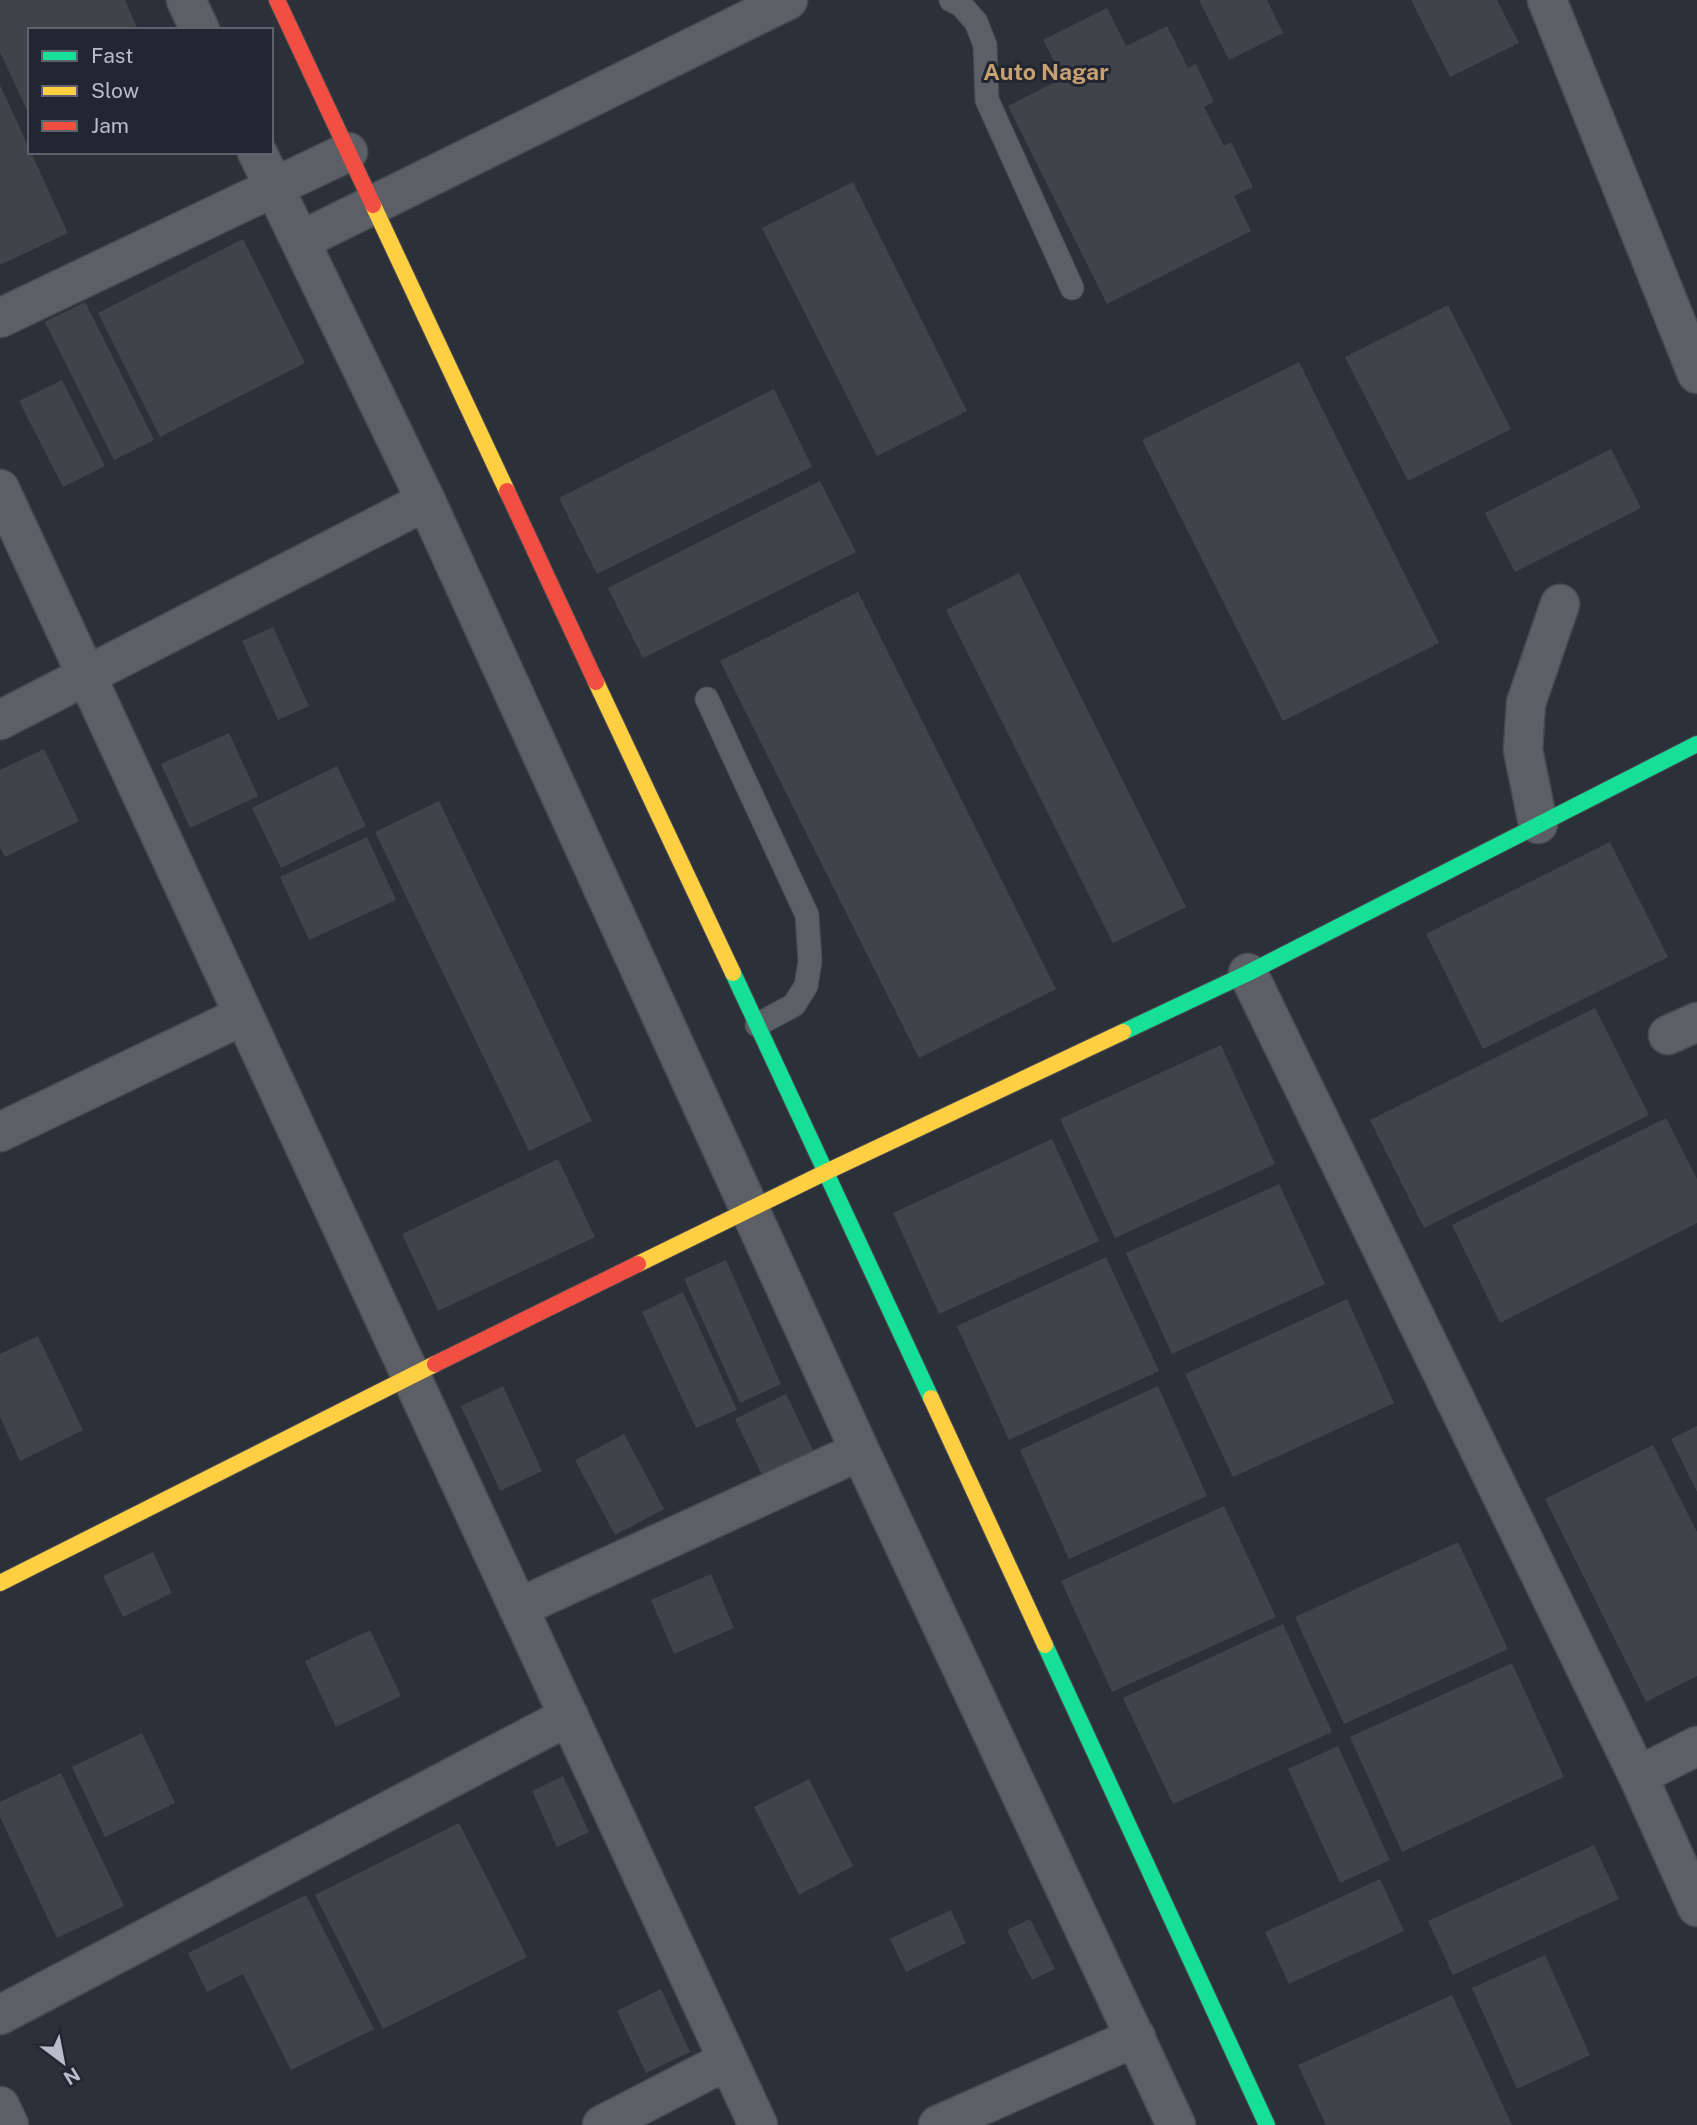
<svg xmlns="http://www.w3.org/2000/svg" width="1697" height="2125" viewBox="0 0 1697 2125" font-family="'Public Sans',sans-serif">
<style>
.building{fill:#40444a}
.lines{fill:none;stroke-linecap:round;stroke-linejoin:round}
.lane-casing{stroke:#494b51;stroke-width:25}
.street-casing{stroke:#494b51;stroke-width:41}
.fast-casing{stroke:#494b51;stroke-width:18}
.slow-casing{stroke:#494b51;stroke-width:18}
.jam-casing{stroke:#494b51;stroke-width:18}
.lane{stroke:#5d5f66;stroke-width:23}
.street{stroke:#5d5f66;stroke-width:38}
.fast{stroke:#16e098;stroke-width:16}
.slow{stroke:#ffcf43;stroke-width:16}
.jam{stroke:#f24e42;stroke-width:16}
.labels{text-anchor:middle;stroke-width:6;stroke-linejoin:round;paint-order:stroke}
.neighbourhood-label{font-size:23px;font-weight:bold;fill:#c8a173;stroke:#212632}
</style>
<rect width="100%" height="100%" fill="#2c3038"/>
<path class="building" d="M0,0H125L138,30H30V117L0,52Z
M1199,0H1267L1283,33L1229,60Z
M1411,0H1497L1519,43L1450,77Z
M1107,8L1126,46L1167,26L1188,68L1196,64L1214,102L1204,107L1224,146L1231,142L1253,187L1234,196L1251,231L1107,304L1008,106L1063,78L1043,40Z
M0,85L68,233L0,265Z
M853,182L967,411L877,456L762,228Z
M243,239L305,363L160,437L98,313Z
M85,302L154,440L114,460L45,322Z
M1448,305L1511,429L1408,481L1345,357Z
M1299,362L1439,643L1283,721L1142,440Z
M62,380L105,466L63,487L19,401Z
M774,389L812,467L597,574L559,498Z
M1611,449L1641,508L1515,572L1485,513Z
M820,481L856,552L643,658L608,588Z
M1019,573L1186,907L1113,943L946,610Z
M858,592L1056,989L919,1058L720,661Z
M273,627L309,706L278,720L242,641Z
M229,733L258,796L190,828L161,764Z
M44,749L79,821L5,857L0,847V770Z
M337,766L366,826L281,868L252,808Z
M439,801L592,1121L529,1151L375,832Z
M367,837L396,900L309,940L280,877Z
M1610,842L1668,957L1483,1049L1426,934Z
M1595,1008L1649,1115L1424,1228L1370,1120Z
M1221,1045L1275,1164L1115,1238L1060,1119Z
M1666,1118L1697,1179V1223L1500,1323L1452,1225Z
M1052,1139L1099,1241L939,1314L893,1213Z
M558,1159L595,1237L438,1311L402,1234Z
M1279,1184L1325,1284L1172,1354L1126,1253Z
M1106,1257L1159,1371L1009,1440L957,1326Z
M726,1260L781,1384L740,1403L684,1279Z
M683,1292L737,1410L696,1428L642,1312Z
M1347,1299L1394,1403L1233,1477L1185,1374Z
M38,1336L83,1430L20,1461L0,1417V1354Z
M503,1386L542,1471L500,1491L461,1406Z
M1158,1386L1207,1496L1069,1559L1020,1450Z
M786,1394L813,1450L762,1475L735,1419Z
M1697,1426V1492L1671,1439Z
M624,1434L664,1509L615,1535L575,1460Z
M1653,1445L1697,1532V1676L1646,1702L1545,1499Z
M1224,1506L1276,1617L1112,1692L1061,1581Z
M1458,1542L1508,1649L1344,1724L1295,1617Z
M153,1552L172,1593L123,1617L103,1576Z
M711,1574L734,1628L674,1654L651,1600Z
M1283,1624L1332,1732L1173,1804L1123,1698Z
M370,1630L401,1696L336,1727L305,1661Z
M1512,1663L1564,1777L1402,1852L1350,1737Z
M142,1733L175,1803L105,1837L72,1767Z
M1338,1746L1390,1860L1340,1883L1288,1769Z
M61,1773L124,1906L57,1938L0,1817V1802Z
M563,1776L589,1832L557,1847L532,1791Z
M809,1779L853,1866L799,1895L754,1807Z
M459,1823L527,1957L383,2029L315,1895Z
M1594,1845L1619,1899L1453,1975L1428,1921Z
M1380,1879L1404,1931L1289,1984L1265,1932Z
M306,1895L374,2029L291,2070L243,1974L207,1992L188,1953Z
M951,1910L966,1943L906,1972L890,1939Z
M1030,1919L1055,1969L1032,1980L1007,1930Z
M1545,1955L1590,2055L1517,2089L1472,1988Z
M661,1989L690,2052L646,2073L617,2011Z
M1452,1995L1512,2125H1326L1298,2065Z"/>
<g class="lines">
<defs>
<path id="lane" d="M951,0L961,5L976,22L985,45L987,100L1072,288
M707,699L807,915L810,961L806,986L794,1005L757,1025"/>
<path id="street" d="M186,0L200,30
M1547,0L1697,374
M257,152L426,501L860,1451L1176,2125
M300,241L788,0
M0,318L348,152
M0,489L758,2125
M0,720L426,501
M1538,824L1523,750L1526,703L1560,604
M1248,973L1638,1776L1697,1907
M1668,1035L1697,1022
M0,1132L244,1015
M518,1608L860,1451
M1638,1776L1697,1746
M0,2015L569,1716
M0,2106L9,2125
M602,2125L728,2060
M938,2125L1136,2037"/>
<path id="fast" d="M733,973L931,1398
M1123,1032L1248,973L1697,744
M1045,1645L1267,2125"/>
<path id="slow" d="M373,205L507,491
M596,682L733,973
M638,1264L826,1172L1123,1032
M931,1398L1045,1645
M0,1583L435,1364"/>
<path id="jam" d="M277,0L373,205
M507,491L596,682
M435,1364L638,1264"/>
</defs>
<use href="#lane" class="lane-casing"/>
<use href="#street" class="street-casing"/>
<use href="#fast" class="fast-casing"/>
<use href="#slow" class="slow-casing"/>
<use href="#jam" class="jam-casing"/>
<use href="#lane" class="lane"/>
<use href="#street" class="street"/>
<use href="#fast" class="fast"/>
<use href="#slow" class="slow"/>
<use href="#jam" class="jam"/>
</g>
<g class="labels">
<g class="neighbourhood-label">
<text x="1046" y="80">Auto Nagar</text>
</g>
</g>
<rect x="28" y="28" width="245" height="126" fill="#212632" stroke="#5d626e" stroke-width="2"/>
<rect x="42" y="51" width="35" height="10" fill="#16e098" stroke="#5d626e" stroke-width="2"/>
<text x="91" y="63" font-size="21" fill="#b8bcc8">Fast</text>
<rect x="42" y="86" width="35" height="10" fill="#ffcf43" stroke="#5d626e" stroke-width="2"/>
<text x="91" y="98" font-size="21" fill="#b8bcc8">Slow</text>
<rect x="42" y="121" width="35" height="10" fill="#f24e42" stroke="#5d626e" stroke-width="2"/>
<text x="91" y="133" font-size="21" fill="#b8bcc8">Jam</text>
<g transform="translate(63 2062) rotate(148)" stroke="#212632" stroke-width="5" paint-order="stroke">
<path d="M0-5L12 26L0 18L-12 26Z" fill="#b8bcc8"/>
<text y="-10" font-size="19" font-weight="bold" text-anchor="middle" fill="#b8bcc8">N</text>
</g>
</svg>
